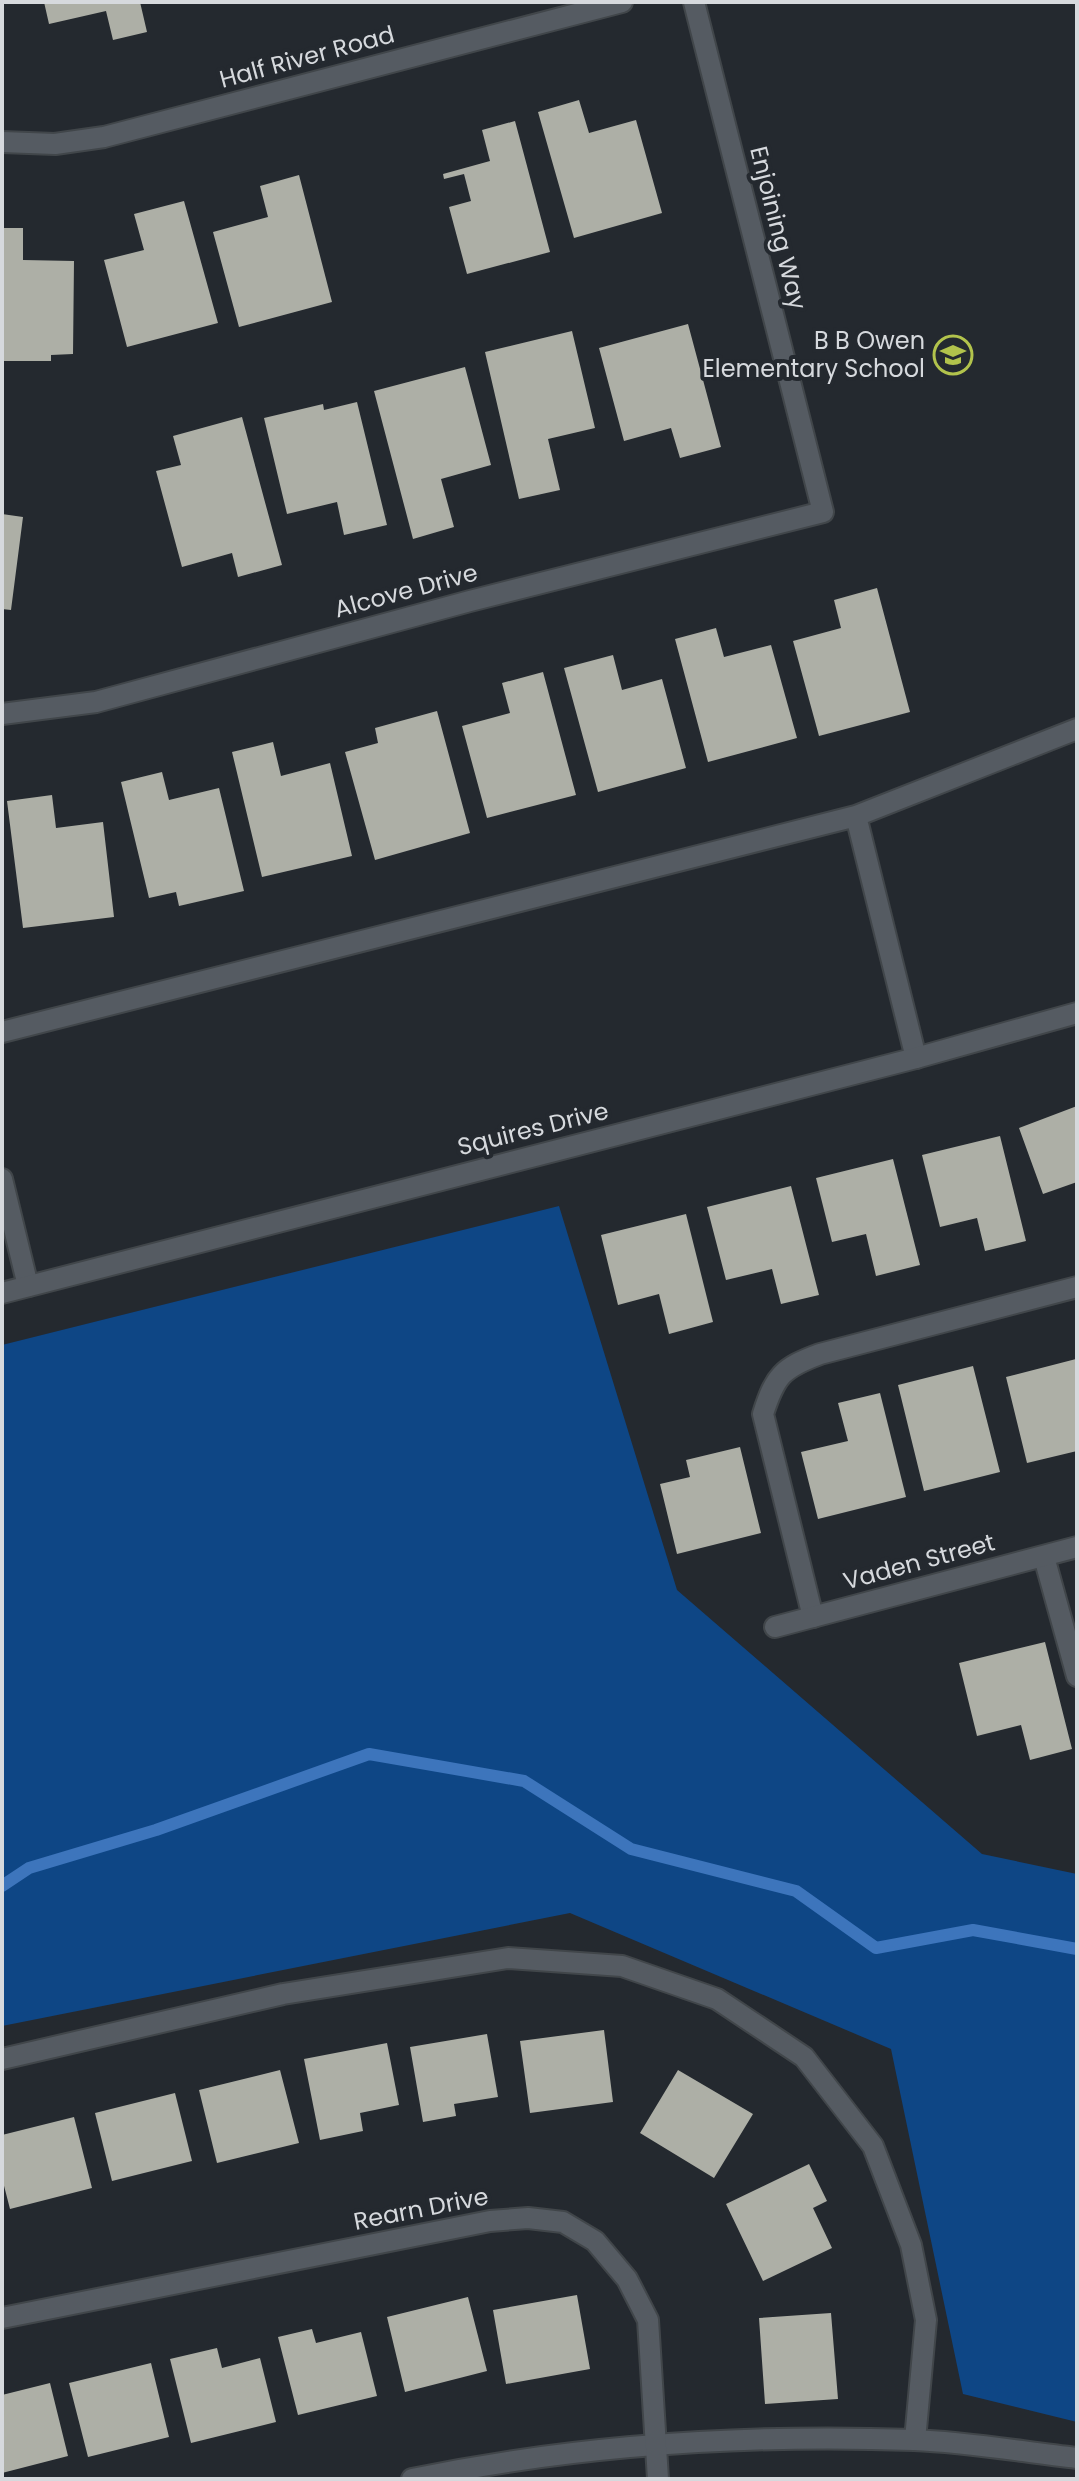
<svg xmlns="http://www.w3.org/2000/svg" width="1079" height="2481" viewBox="0 0 1079 2481" font-family="Poppins,sans-serif">
<style>
.green{fill:#0e4685}
.lines{fill:none;stroke-linecap:round;stroke-linejoin:round}
.stream{stroke:#3d75bc;stroke-width:12}
.building{fill:#adafa6}
.service-casing{stroke:#41464a;stroke-width:24}
.minor-casing{stroke:#41464a;stroke-width:24}
.tertiary-casing{stroke:#41464a;stroke-width:24}
.service{stroke:#555b62;stroke-width:20}
.minor{stroke:#555b62;stroke-width:20}
.tertiary{stroke:#555b62;stroke-width:20}
.labels{text-anchor:middle;stroke-width:8;stroke-linejoin:round;paint-order:stroke}
.street-label{font-size:24px;fill:#d6d9dd;stroke:#24292f}
.poi-label{font-size:24px;fill:#d6d9dd;stroke:#24292f;text-anchor:end}
</style>
<rect width="100%" height="100%" fill="#24292f"/>
<path class="green" d="M559,1206L677,1590L982,1854L1077,1874V2422L963,2394L891,2049L570,1913L2,2026V1345Z"/>
<g class="lines">
<path class="stream" d="M2,1886L29,1868L156,1830L369,1754L524,1781L631,1849L796,1891L876,1948L973,1930L1077,1949"/>
</g>
<path class="building" d="M44,2H140L147,32L113,40L106,11L49,24Z
M579,100L589,133L636,120L662,213L574,238L538,112Z
M515,121L550,252L467,274L449,207L471,201L464,174L444,179L443,174L490,161L482,130Z
M299,175L332,302L239,327L213,232L268,217L260,186Z
M184,201L218,323L127,347L104,260L144,250L134,214Z
M2,228H23V260L74,261L73,354L51,355V361H2Z
M688,324L721,447L680,458L671,428L624,441L599,348Z
M572,331L595,428L548,439L560,490L519,499L485,352Z
M465,367L491,465L441,479L454,527L413,539L374,391Z
M357,402L387,525L344,535L337,502L287,514L264,418L323,404L324,410Z
M242,417L282,565L238,577L232,553L182,567L156,471L181,465L173,436Z
M2,514L23,517L11,610L2,609Z
M877,588L910,712L819,736L793,641L841,628L834,600Z
M716,628L724,657L771,645L797,738L708,762L675,639Z
M613,655L622,690L662,679L686,768L598,792L564,668Z
M543,672L576,795L487,818L462,726L510,713L502,683Z
M437,711L470,833L375,860L345,752L378,743L375,728Z
M273,742L281,776L330,763L352,856L262,877L232,752Z
M162,772L169,800L219,788L244,891L179,906L176,892L149,898L121,782Z
M52,795L56,828L103,822L114,917L23,928L7,801Z
M1077,1106V1182L1043,1194L1019,1128Z
M1000,1136L1026,1241L985,1251L977,1218L940,1227L922,1155Z
M893,1159L920,1265L876,1276L866,1234L832,1242L816,1178Z
M791,1186L819,1295L781,1304L772,1269L726,1280L707,1207Z
M686,1214L713,1322L669,1334L659,1294L618,1305L601,1235Z
M1076,1359L1077,1451L1027,1463L1006,1377Z
M973,1366L1000,1472L924,1491L898,1385Z
M880,1393L906,1497L818,1519L801,1452L848,1441L838,1403Z
M740,1447L761,1533L677,1554L660,1484L690,1477L686,1460Z
M1045,1642L1072,1749L1030,1760L1021,1725L977,1736L959,1663Z
M604,2030L613,2102L530,2113L520,2041Z
M487,2034L498,2097L454,2104L456,2116L423,2122L410,2047Z
M387,2043L399,2105L360,2113L363,2131L320,2140L304,2059Z
M280,2070L299,2143L217,2163L199,2090Z
M678,2070L753,2114L714,2178L640,2133Z
M175,2093L192,2161L112,2181L95,2113Z
M74,2117L92,2188L10,2209L2,2178V2135Z
M809,2164L827,2201L813,2208L832,2248L763,2281L726,2204Z
M577,2295L590,2369L506,2384L493,2310Z
M468,2297L487,2371L405,2392L387,2317Z
M831,2313L838,2399L765,2404L759,2318Z
M312,2329L316,2343L361,2332L377,2396L298,2415L278,2337Z
M217,2348L222,2368L260,2358L276,2422L191,2443L170,2359Z
M151,2363L169,2437L88,2457L69,2383Z
M50,2383L68,2456L2,2473V2395Z"/>
<g class="lines">
<defs>
<path id="service" d="M856,816L916,1058
M2,1032L856,816L1077,729
M2,1179L28,1286
M1044,1557L1077,1676
M813,1617L763,1414C775,1376 782,1368 820,1354L1077,1287
M2,2059L283,1994L508,1958L622,1966L717,1999L804,2057L873,2146L911,2245L926,2320L915,2440
M412,2479C577,2445 745,2434 914,2440C968,2442 1023,2452 1077,2458"/>
<path id="minor" d="M2,142L55,144L104,137L622,2
M2,714L96,702L470,601L823,512L694,2
M775,1627L1077,1547
M2,2318L490,2221L528,2218L563,2222L595,2241L627,2279L648,2320L658,2479"/>
<path id="tertiary" d="M2,1293L916,1058L1077,1013"/>
</defs>
<use href="#service" class="service-casing"/>
<use href="#minor" class="minor-casing"/>
<use href="#tertiary" class="tertiary-casing"/>
<use href="#service" class="service"/>
<use href="#minor" class="minor"/>
<use href="#tertiary" class="tertiary"/>
</g>
<defs>
<symbol id="school-ring" viewBox="-11 -11 22 22"><circle r="9.5" fill="#24292f" stroke="#b2c34c" stroke-width="1.5"/><path d="M0-5L7-2L0 1L-7-2ZM-4 1L0 2.5L4 1V4Q0 6-4 4Z" fill="#b2c34c"/></symbol>
</defs>
<g fill-rule="evenodd">
<use href="#school-ring" x="931" y="333" width="44" height="44"/>
</g>
<g class="labels">
<g class="street-label">
<text transform="translate(307 57) rotate(-15)" y="8">Half River Road</text>
<text transform="translate(778 228) rotate(76)" y="8">Enjoining Way</text>
<text transform="translate(406 591) rotate(-15)" y="8">Alcove Drive</text>
<text transform="translate(533 1129) rotate(-14)" y="8">Squires Drive</text>
<text transform="translate(919 1562) rotate(-15)" y="8">Vaden Street</text>
<text transform="translate(421 2209) rotate(-11)" y="8">Rearn Drive</text>
</g>
<g class="poi-label">
<text x="925" y="349">B B Owen<tspan x="925" dy="28">Elementary School</tspan></text>
</g>
</g>
<rect width="1079" height="2481" fill="none" stroke="#d6d9dd" stroke-width="8"/>
</svg>
